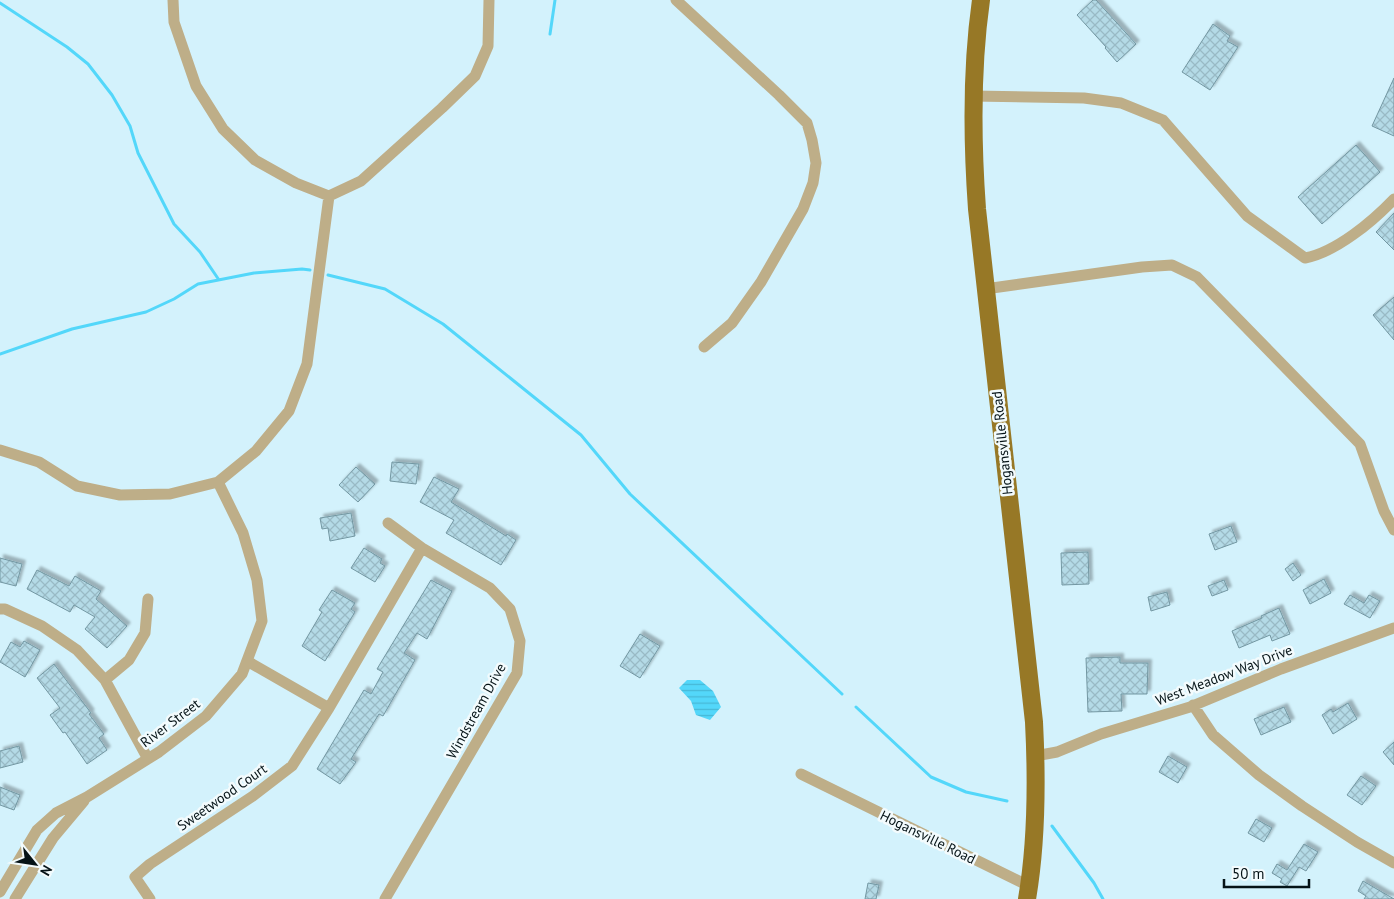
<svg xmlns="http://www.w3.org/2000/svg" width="1394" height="899" viewBox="0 0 1394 899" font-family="'PT Sans',sans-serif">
<defs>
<pattern id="water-rules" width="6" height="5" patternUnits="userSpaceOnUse" patternTransform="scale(1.25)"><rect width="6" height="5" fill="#53d7fa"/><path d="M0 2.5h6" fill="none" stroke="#47b8d6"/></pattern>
<pattern id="building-cross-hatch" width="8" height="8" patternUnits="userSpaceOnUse" patternTransform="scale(1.25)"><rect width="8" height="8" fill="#b4dae6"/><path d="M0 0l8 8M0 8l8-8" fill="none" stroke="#99bac5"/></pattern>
<filter id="shadow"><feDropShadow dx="3.5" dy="-3.5" stdDeviation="1" flood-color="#0004"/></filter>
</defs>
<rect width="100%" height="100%" fill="#d3f2fc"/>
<path fill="url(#water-rules)" d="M687 680H700L713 691 721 707 710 720 696 715 691 701 679 688Z"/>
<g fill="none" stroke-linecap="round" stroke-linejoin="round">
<path stroke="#53d7fa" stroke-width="3" d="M0 3 67 47 88 64 112 95 130 126 138 153 174 224 200 252 219 280
M550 34 555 0
M328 275 385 289 443 324 581 435 630 494 842 694
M0 354 72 329 146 312 174 299 198 284 254 273 302 269 310 270
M856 707 931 777 966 792 1007 801
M1052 826 1094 883 1103 899"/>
</g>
<path fill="url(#building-cross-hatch)" stroke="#7397a2" filter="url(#shadow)" d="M1093 0H1096L1136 44 1117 62 1105 48 1106 47 1077 15Z
M1213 24 1230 36 1227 41 1238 47 1210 90 1182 72Z
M1394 78V136L1372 126Z
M1356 145 1380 172 1322 224 1298 197Z
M1394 213V250L1376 232Z
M1394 297V340L1373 315Z
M392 462 419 464 416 484 390 481Z
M356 467 375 484 358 502 339 485Z
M434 477 459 489 451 502 506 536 507 534 516 540 501 565 446 533 454 520 420 502Z
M351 513 355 536 330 541 328 528 322 529 320 518Z
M1231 526 1237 542 1215 550 1209 534Z
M364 548 382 559 380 563 385 566 375 582 351 568Z
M1088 552 1089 584 1062 585 1061 553Z
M0 558 22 564 16 586 0 582Z
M1293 563 1301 575 1293 581 1285 569Z
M37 570 69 586 75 576 101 591 96 599 127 626 107 648 85 629 95 617 74 605 70 612 27 589Z
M1324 579 1331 593 1310 604 1303 590Z
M431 580 452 591 427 639 417 633 404 653 415 660 383 716 379 714 351 759 356 762 340 784 317 769 364 690 371 694 383 672 377 669Z
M1224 580 1228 590 1212 596 1208 586Z
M332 590 355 603 351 609 355 612 325 661 302 646 322 612 319 610Z
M1167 592 1170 605 1151 611 1148 597Z
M1350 595 1364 603 1369 595 1380 601 1370 618 1344 604Z
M1279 608 1290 634 1272 641 1270 635 1239 648 1232 631 1262 618 1261 616Z
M640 634 660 646 640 678 620 666Z
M24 641 40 650 25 677 0 662 11 642 20 647Z
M1120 657V663H1148L1147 694H1121L1122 711 1088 712 1086 658Z
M54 664 91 713 89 714 104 734 99 738 107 750 87 764 65 732 63 733 50 715 60 708 37 678Z
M1348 703 1357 719 1333 734 1322 715 1331 709 1333 712Z
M1284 707 1291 722 1261 735 1254 719Z
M1394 742V765L1383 752Z
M19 746 23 762 0 768V751Z
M1168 756 1187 767 1178 783 1159 772Z
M1361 776 1376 786 1362 805 1347 795Z
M0 787 20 795 14 810 0 805Z
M1256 819 1272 828 1264 842 1248 833Z
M1304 844 1318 852 1306 871 1299 867 1287 886 1280 882 1282 879 1272 873 1277 864 1287 870Z
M1363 881 1394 899H1364L1366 896 1358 891Z
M868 883 879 885 876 899H865Z"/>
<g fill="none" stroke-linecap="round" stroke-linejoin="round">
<path stroke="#beae88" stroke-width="11" d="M173 0 174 22 196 86 223 129 255 160 296 183 329 196 361 181 442 108 475 76 488 46 489 0
M676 0 779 95 807 123 812 140 816 163 813 183 803 209 761 282 732 323 704 347
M972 96 1084 98 1121 103 1163 120 1247 216 1305 258C1336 252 1372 222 1394 199
M985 289 1142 267 1172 265 1197 277 1360 444 1384 511 1394 530
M0 450 39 462 77 486 120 495 170 494 218 482 256 451 289 411 307 364 329 196
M0 609H5L42 626 77 650 105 680 148 759
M247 661 329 708
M105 680 129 660 145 633 148 599
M1193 705 1213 735 1259 775 1302 806 1357 842 1394 863
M1035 756 1057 752 1101 734 1190 707 1281 669 1394 628
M801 774 1029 886
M0 892 37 830 56 813 87 797 159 752 206 716 242 674 262 621 257 580 243 533 218 482
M15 899 53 838 84 801
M150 899 135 877 150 864 253 796 292 766 329 708 422 548
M385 899 517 673 520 641 510 609 490 588 422 548 388 523"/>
<path stroke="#977826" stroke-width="18" d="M981 0C971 70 972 139 977 209L1034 722C1037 781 1037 841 1027 899"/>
</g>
<g text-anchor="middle" stroke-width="5" stroke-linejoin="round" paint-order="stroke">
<g font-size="14" fill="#051317" stroke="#f3fbfd">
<text transform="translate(1002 443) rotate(-96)" y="5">Hogansville Road</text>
<text transform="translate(1224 675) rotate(-21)" y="5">West Meadow Way Drive</text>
<text transform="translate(476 711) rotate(-61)" y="5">Windstream Drive</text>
<text transform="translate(170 723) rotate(-37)" y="5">River Street</text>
<text transform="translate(222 797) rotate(-35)" y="5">Sweetwood Court</text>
<text transform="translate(928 837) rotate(26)" y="5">Hogansville Road</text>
</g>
</g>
<g transform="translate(35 864) rotate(120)" stroke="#f3fbfd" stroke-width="4" paint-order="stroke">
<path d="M0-4L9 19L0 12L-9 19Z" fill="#051317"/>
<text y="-8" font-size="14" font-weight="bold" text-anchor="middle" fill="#051317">N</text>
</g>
<path d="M1224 879v8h85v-8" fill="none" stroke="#051317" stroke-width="2.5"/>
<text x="1232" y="879" font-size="15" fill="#051317" stroke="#f3fbfd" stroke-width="4" paint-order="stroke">50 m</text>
</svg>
